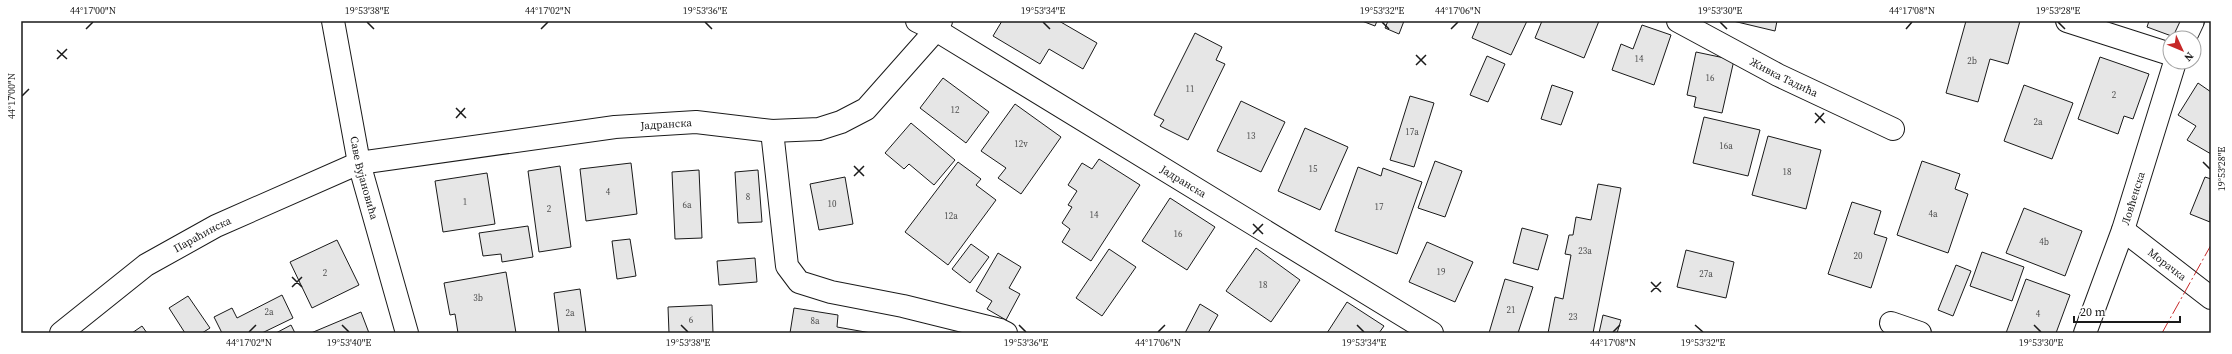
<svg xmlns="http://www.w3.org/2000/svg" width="2232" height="354" viewBox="0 0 2232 354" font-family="'Source Serif 4',serif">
<rect width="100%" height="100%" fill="#fff"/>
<path fill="#e6e6e6" stroke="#1a1a1a" d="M1002 21H1059L1097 43 1083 69 1049 49 1040 64 993 36Z
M1362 21H1377L1375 26Z
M1388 21H1404L1399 34 1385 28Z
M1479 21H1527L1511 55 1472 38Z
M1542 21H1599L1584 58 1535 38Z
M1733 21H1777L1775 31Z
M1966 21H2020L2008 64 1990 59 1978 102 1946 93Z
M2149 21H2183L2177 38 2147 27Z
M1642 25 1671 35 1654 85 1612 70 1621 44 1633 49Z
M1195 33 1222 47 1216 60 1225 64 1188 140 1160 126 1164 120 1154 115Z
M1696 52 1734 60 1722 113 1694 107 1696 97 1687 95Z
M1487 56 1505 64 1488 102 1470 95Z
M2100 57 2149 74 2133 119 2124 116 2118 134 2078 119Z
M943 78 989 112 966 143 920 108Z
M2198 83 2211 92V154L2187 140 2196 126 2178 115Z
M1552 85 1573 92 1561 125 1541 119Z
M2024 85 2073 103 2052 159 2004 141Z
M1410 96 1434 103 1414 167 1390 160Z
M1241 101 1285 122 1261 172 1217 151Z
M1015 104 1061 137 1021 194 998 178 1006 168 981 151Z
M1704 117 1760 130 1748 176 1693 163Z
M911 123 955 160 934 185 909 164 904 169 885 153Z
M1305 128 1348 147 1320 210 1278 191Z
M1768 136 1821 150 1806 209 1752 195Z
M1099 159 1140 185 1091 261 1062 242 1070 229 1062 223 1072 207 1068 205 1077 191 1068 185 1082 163 1092 169Z
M1435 161 1462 171 1445 217 1418 208Z
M1922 161 1960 174 1955 189 1968 194 1948 253 1897 235Z
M958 162 981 179 976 185 996 200 948 265 905 232Z
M631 163 637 214 586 221 580 169Z
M560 166 571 247 539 252 528 171Z
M1358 167 1381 176 1383 168 1422 182 1397 254 1335 231Z
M699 170 702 238 675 239 672 172Z
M758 170 762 222 738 223 735 172Z
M487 173 495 224 443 232 435 181Z
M845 177 853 224 819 230 810 184Z
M2205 177 2211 179 2210 222 2190 214Z
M1598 184 1621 188 1593 333H1548L1555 297 1563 299 1571 255 1565 254 1569 235H1573L1576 217 1591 220Z
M1170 198 1215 227 1187 270 1142 241Z
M1852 202 1881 211 1874 234 1887 238 1871 288 1828 274Z
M2024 208 2082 231 2065 276 2006 253Z
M528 226 533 257 502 262 501 254 483 256 479 233Z
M1522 228 1548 235 1538 270 1513 263Z
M630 239 636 276 617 279 612 241Z
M337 240 359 285 312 308 290 262Z
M1427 242 1473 262 1455 302 1409 282Z
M971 244 989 257 970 283 952 269Z
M1256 248 1300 280 1271 322 1226 291Z
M1109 249 1136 267 1102 316 1076 298Z
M1686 250 1734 262 1726 298 1677 287Z
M1982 252 2024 267 2012 301 1970 286Z
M998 253 1021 267 1009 288 1020 294 1006 320 987 309 992 301 976 291Z
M755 258 757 282 719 285 717 261Z
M1956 265 1971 271 1953 316 1938 310Z
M506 272 516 333H458L455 314 450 315 444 283Z
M1505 279 1533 287 1518 333H1489Z
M2026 279 2070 295 2056 333H2006Z
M580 289 586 333H559L554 293Z
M282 295 293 318 262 333H222L214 317 232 308 237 318Z
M188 296 210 328 202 333H185L169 308Z
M1347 302 1384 326 1379 333H1327Z
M1200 304 1218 315 1208 333H1185Z
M712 305 713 333H669L668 307Z
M794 308 838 315 837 327 871 333H790Z
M361 312 369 333H311Z
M1603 315 1621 320 1617 333H1599Z
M291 325 295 333H276Z
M142 326 147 333H132Z"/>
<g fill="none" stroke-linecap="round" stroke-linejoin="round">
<defs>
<g id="minor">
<path id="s1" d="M333 21 359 163 407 333"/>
<path id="s2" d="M917 21 936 30 1432 333"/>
<path id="s3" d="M1678 21 1778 75 1893 129"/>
<path d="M2067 21 2170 54"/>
<path d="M2185 38 2193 21"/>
<path d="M772 131 787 266 799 282 831 292 903 306 1000 330 1006 333"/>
<path id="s4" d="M2123 230 2211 298"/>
<path d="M1891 323 1920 333"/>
<path id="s5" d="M61 333 146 265 216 226 359 163 615 127 696 122 772 131 819 129 841 122 866 109 936 30 941 21"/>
<path id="s6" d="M2085 333 2123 230 2175 62"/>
</g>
</defs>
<use href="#minor" stroke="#1a1a1a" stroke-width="24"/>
<use href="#minor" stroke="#fff" stroke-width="22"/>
<path stroke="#c62828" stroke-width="1" stroke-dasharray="14 3 2 3" stroke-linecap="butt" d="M2162 333 2211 245"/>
</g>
<path fill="none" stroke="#1a1a1a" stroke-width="1.5" d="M367 22 374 29M705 22 712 29M1043 22 1050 29M1382 22 1389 29M1720 22 1727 29M2058 22 2065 29M86 29 93 22M541 29 548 22M1451 29 1458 22M1906 29 1912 22M57 50 67 59M1416 55 1426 65M57 59 67 49M1416 65 1426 55M22 96 29 89M456 108 466 118M1815 113 1825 123M456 118 465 108M1815 123 1824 113M2203 162 2210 169M854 166 864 176M854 176 864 166M1253 224 1263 234M1253 234 1263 224M292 277 302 287M1651 282 1661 292M292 287 302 277M1651 292 1661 282M342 325 349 332M681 325 688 332M1019 325 1026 332M1357 325 1364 332M1695 325 1703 332M2034 325 2041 332M249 332 256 325M1158 332 1165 325M1613 332 1620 325"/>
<g text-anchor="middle" stroke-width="3" stroke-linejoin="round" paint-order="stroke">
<g font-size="9" fill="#4d4d4d">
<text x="1639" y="62">14</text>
<text x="1972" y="64">2b</text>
<text x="1710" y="81">16</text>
<text x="1190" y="92">11</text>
<text x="2114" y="98">2</text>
<text x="955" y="113">12</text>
<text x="2038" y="125">2a</text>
<text x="1412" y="135">17a</text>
<text x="1251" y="139">13</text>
<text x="1021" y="147">12v</text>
<text x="1726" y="149">16a</text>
<text x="1313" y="172">15</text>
<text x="1787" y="175">18</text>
<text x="608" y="195">4</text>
<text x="748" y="200">8</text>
<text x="465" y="205">1</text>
<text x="832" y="207">10</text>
<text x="687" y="208">6a</text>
<text x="1379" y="210">17</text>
<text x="549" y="212">2</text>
<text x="1933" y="217">4a</text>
<text x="1094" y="218">14</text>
<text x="951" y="219">12a</text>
<text x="1178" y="237">16</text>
<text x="2044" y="245">4b</text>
<text x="1585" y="254">23a</text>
<text x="1858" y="259">20</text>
<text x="1441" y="275">19</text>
<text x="325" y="276">2</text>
<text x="1706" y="277">27a</text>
<text x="1263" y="288">18</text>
<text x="478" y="301">3b</text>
<text x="1511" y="313">21</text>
<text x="269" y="315">2a</text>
<text x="570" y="316">2a</text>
<text x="2038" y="317">4</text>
<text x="1573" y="320">23</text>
<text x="691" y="323">6</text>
<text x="815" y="324">8a</text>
</g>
<g font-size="11" fill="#1a1a1a" stroke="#fff">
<text dy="4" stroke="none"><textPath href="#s3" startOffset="120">Живка Тадића</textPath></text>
<text dy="4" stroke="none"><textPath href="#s5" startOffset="655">Јадранска</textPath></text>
<text dy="4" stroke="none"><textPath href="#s1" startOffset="160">Саве Вујановића</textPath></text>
<text dy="4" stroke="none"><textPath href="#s2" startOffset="311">Јадранска</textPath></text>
<text dy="4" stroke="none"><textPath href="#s6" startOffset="143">Ловћенска</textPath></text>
<text dy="4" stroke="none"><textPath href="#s5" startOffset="173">Параћинска</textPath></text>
<text dy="4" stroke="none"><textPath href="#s4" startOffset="56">Морачка</textPath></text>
</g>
</g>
<rect width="2232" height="354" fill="none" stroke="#ffffff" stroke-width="44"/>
<g transform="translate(2182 50) rotate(134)"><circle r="19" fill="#ffffff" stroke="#a3a3a3"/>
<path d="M0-3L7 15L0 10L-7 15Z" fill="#c62828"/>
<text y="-6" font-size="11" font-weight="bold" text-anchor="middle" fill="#1a1a1a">N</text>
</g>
<path d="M2074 316v6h106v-6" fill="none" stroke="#1a1a1a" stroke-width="2"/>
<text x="2080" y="316" font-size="12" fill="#1a1a1a" stroke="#ffffff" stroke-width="3" paint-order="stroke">20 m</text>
<rect x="22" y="22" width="2188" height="310" fill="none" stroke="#1a1a1a" stroke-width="1.5"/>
<g font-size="10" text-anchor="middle" fill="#1a1a1a">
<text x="93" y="14">44°17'00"N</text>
<text x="367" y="14">19°53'38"E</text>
<text x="548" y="14">44°17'02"N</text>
<text x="705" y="14">19°53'36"E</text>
<text x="1043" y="14">19°53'34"E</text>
<text x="1382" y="14">19°53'32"E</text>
<text x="1458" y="14">44°17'06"N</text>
<text x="1720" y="14">19°53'30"E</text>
<text x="1912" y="14">44°17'08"N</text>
<text x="2058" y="14">19°53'28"E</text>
<text transform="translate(11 96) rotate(-90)" y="4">44°17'00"N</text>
<text transform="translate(2221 169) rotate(-90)" y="4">19°53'28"E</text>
<text x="249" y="346">44°17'02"N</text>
<text x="349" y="346">19°53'40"E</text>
<text x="688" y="346">19°53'38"E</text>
<text x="1026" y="346">19°53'36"E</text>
<text x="1158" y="346">44°17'06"N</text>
<text x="1364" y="346">19°53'34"E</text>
<text x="1613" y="346">44°17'08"N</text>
<text x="1703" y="346">19°53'32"E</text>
<text x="2041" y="346">19°53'30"E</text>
</g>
</svg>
